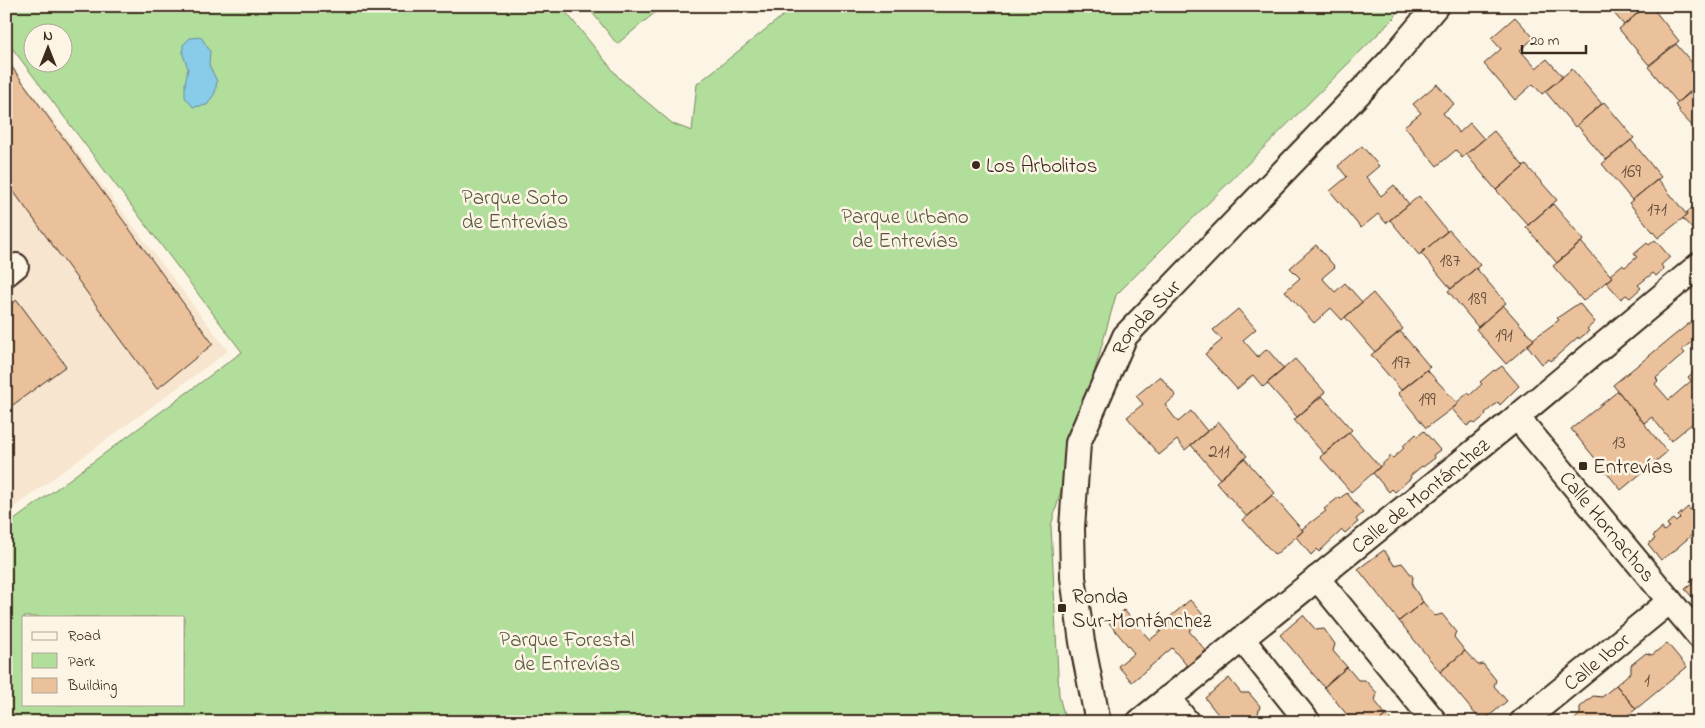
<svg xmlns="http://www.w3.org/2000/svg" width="1705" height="728" viewBox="0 0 1705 728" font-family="'Indie Flower',sans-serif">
<rect width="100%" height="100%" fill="#fcf5e5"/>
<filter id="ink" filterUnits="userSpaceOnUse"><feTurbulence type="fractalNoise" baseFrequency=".02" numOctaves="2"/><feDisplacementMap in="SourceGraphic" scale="10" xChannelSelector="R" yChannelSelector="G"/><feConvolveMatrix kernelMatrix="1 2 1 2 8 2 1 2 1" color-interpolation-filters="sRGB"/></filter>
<g filter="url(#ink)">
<path fill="#f7e5cf" d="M6 58 228 351 6 513Z"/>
<path fill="#b2de9c" stroke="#76845d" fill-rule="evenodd" d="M6 6H561L620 79 673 124 692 131 697 84 795 6H1399L1395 17 1116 295 1051 526 1059 696 1066 722H6V526L242 352 6 40ZM32 32H62V62H32ZM24 617H184V704H24Z
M587 6H663L617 44Z"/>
<path fill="#88cce9" stroke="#698b98" d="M201 37 210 51 209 65 217 81 215 93 207 105 193 107 185 97V84L188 68 183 55V45L190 38Z"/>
<path fill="#ebc19b" stroke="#3b2a1e" d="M1608 6H1646L1624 25Z
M1646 6H1651L1679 41 1649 65 1619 29Z
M1515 17 1534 38 1520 50 1536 68 1547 59 1563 77 1542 94 1533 84 1515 100 1484 64 1501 49 1491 38Z
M1676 44 1699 71V85L1678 103 1648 67Z
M6 59 213 344 157 389 6 181Z
M1572 69 1602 104 1575 127 1545 91Z
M1437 84 1454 104 1443 113 1459 133 1470 123 1484 139 1462 158 1456 150 1437 166 1404 126 1421 113 1413 104Z
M1693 89 1699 95V133L1678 111 1680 110 1675 105Z
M1604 102 1634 138 1606 160 1577 125Z
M1494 131 1524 167 1496 190 1466 154Z
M1631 140 1661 177 1632 200 1602 164Z
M1362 146 1379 166 1366 177 1381 196 1394 185 1409 204 1386 223 1378 214 1361 228 1330 191 1347 177 1338 166Z
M1526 165 1557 200 1528 225 1496 190Z
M1658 179 1687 215 1658 238 1629 203Z
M1419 196 1447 231 1419 255 1390 220Z
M1699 202V233L1697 234 1683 219 1687 215 1686 213Z
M1553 204 1584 240 1557 263 1526 227Z
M1449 230 1480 265 1451 289 1421 253Z
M1655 240 1670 257 1661 265 1664 269 1656 276 1653 273 1638 285 1641 288 1630 298 1626 295 1621 299 1606 282 1612 277 1610 275 1622 265 1625 267 1637 257 1634 254 1647 243 1649 245Z
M1581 242 1612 277 1583 301 1553 266Z
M1316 245 1335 267 1322 278 1335 292 1345 283 1362 302 1342 320 1331 308 1314 323 1285 291 1300 278 1290 268Z
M1476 268 1506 303 1478 327 1448 291Z
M1373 293 1403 329 1375 352 1345 317Z
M17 300 66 366 6 410V308Z
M1579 303 1595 322 1587 329 1589 331 1579 339 1578 337 1551 361 1549 359 1542 364 1527 345 1534 340 1533 339 1559 320 1557 318Z
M1503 305 1534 340 1506 364 1476 329Z
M1238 309 1256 329 1243 340 1258 357 1267 349 1284 369 1263 387 1253 375 1237 389 1205 354 1222 340 1213 330Z
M1697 317 1699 320V353L1690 343 1682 350 1685 353 1656 378 1658 381 1655 384 1669 400 1691 381 1688 377 1699 367V418L1671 441 1652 417 1644 423 1613 385Z
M1400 331 1430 367 1401 390 1371 355Z
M1295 359 1325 392 1297 417 1267 383Z
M1502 366 1519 386 1500 405 1498 402 1485 413 1486 415 1475 424 1472 422 1467 426 1452 409 1458 404 1456 403 1468 393 1470 395 1482 384 1480 382 1494 370 1495 371Z
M1427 370 1458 404 1426 428 1398 393Z
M1160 376 1176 396 1165 405 1178 422 1191 411 1207 431 1185 450 1177 440 1159 455 1127 417 1143 404 1136 396Z
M1618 391 1667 452 1621 490 1571 429Z
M1322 396 1352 430 1324 454 1294 420Z
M1219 422 1247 456 1220 479 1191 445Z
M1424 431 1440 450 1433 455 1435 458 1423 467 1422 466 1410 476 1411 478 1395 492 1392 489 1389 492 1373 473 1391 456 1393 458 1404 448 1403 446 1416 434 1418 436Z
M1349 432 1380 467 1351 492 1320 457Z
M1244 458 1275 493 1247 517 1216 482Z
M1347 493 1363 513 1356 519 1358 522 1345 533 1342 530 1319 552 1317 549 1311 555 1296 537 1303 531 1302 529 1326 511 1324 509 1339 497 1340 498Z
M1272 495 1303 531 1275 555 1243 520Z
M1696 504 1699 507V532L1694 535 1693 534 1678 547V548L1661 560 1648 544 1655 539 1653 536 1662 528 1664 531 1669 527 1667 524 1673 519 1676 522 1680 518 1678 516 1688 507 1690 510Z
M1384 550 1394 565 1402 563 1413 577 1412 585 1423 602 1399 621 1358 569Z
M1699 574V605L1685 589 1692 584 1690 581Z
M1190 600 1205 617 1189 631 1214 660 1195 675 1172 648 1132 682 1118 666 1134 653 1109 623 1124 610 1150 640 1161 631 1158 627Z
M1423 602 1435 616 1442 614 1456 631 1454 637 1465 651 1440 672 1399 621Z
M1303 615 1316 630 1324 629 1335 644 1333 651 1347 667 1324 687 1280 635Z
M1667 643 1687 667 1636 709 1616 685 1631 672V665L1646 653 1652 655Z
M1465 651 1478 665 1483 664 1496 680 1494 686 1507 701 1482 722 1440 672Z
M1347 667 1358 680H1365L1377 693 1375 701 1386 715 1378 722H1353L1324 687Z
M1229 678 1241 693H1249L1260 706 1258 714 1264 722H1224L1205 698Z
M1616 685 1636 709 1620 722H1572L1580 714V707L1593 696 1602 697Z
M1386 715 1393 722H1378Z"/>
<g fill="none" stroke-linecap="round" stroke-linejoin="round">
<defs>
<g id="minor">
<path d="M6 274 16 266"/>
<path id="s1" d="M1517 417 1699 636"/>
<path d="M1317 578 1435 722"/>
<path d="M1242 639 1308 722"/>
<path d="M1168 698 1187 722"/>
<path id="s2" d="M1098 722 1082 642 1073 577 1072 528 1078 443 1125 336 1390 61 1436 6"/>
<path id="s3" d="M1139 722 1517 417 1699 265"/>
<path id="s4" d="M1522 722 1670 601"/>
</g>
</defs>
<use href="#minor" stroke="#3b2a1e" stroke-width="28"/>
<use href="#minor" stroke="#fcf5e5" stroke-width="24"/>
</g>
</g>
<g fill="#3b2a1e" stroke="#fcf5e5" stroke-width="2">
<circle cx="976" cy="165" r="5"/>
<rect x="1578" y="461" width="10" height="10" rx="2.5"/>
<rect x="1057" y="603" width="10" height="10" rx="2.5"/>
</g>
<g text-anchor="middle" stroke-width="5" stroke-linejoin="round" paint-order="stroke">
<g font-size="19" fill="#67503d">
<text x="1631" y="177">169</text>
<text x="1657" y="215">171</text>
<text x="1450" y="266">187</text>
<text x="1477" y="304">189</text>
<text x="1504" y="341">191</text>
<text x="1401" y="368">197</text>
<text x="1427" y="405">199</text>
<text x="1619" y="448">13</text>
<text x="1219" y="457">211</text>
<text x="1647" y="686">1</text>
</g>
<g font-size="21" fill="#3b2a1e" stroke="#fcf5e5" text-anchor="start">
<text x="986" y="172">Los Arbolitos</text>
<text x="1593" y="473">Entrevías</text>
<text x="1072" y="603">Ronda<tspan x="1072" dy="24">Sur-Montánchez</tspan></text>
</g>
<g font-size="21" fill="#59573e" stroke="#fcf5e5">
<text x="515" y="204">Parque Soto<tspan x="515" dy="24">de Entrevías</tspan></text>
<text x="905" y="223">Parque Urbano<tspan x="905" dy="24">de Entrevías</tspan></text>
<text x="567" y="646">Parque Forestal<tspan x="567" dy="24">de Entrevías</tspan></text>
</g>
<g font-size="21" fill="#3b2a1e" stroke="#fcf5e5">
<text dy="7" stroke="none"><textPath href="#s2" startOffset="426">Ronda Sur</textPath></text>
<text dy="7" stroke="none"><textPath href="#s3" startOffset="361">Calle de Montánchez</textPath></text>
<text dy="7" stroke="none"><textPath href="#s1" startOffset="142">Calle Hornachos</textPath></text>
<text dy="7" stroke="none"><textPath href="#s4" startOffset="96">Calle Ibor</textPath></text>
</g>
</g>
<rect width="1705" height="728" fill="none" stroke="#fcf5e5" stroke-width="25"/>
<rect x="12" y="12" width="1680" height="703" fill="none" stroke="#3b2a1e" stroke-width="2" filter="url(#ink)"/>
<rect x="22" y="616" width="162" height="90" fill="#fcf5e5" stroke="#afa495"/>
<rect x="32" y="632" width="25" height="8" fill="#fcf5e5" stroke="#afa495"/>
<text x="68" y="640" font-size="15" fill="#3b2a1e">Road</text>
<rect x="32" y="653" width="25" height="15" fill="#b2de9c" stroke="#afa495"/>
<text x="68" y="666" font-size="15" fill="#3b2a1e">Park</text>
<rect x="32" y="678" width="25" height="15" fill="#ebc19b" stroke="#afa495"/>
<text x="68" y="690" font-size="15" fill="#3b2a1e">Building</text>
<g transform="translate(48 48)"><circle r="24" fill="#fcf5e5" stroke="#afa495"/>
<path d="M0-4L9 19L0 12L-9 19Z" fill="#3b2a1e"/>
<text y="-8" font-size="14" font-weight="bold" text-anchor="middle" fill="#3b2a1e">N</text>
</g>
<path d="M1522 45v8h64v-8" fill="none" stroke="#3b2a1e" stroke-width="2.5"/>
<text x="1530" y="45" font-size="15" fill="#3b2a1e" stroke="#fcf5e5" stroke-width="4" paint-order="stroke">20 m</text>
</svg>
